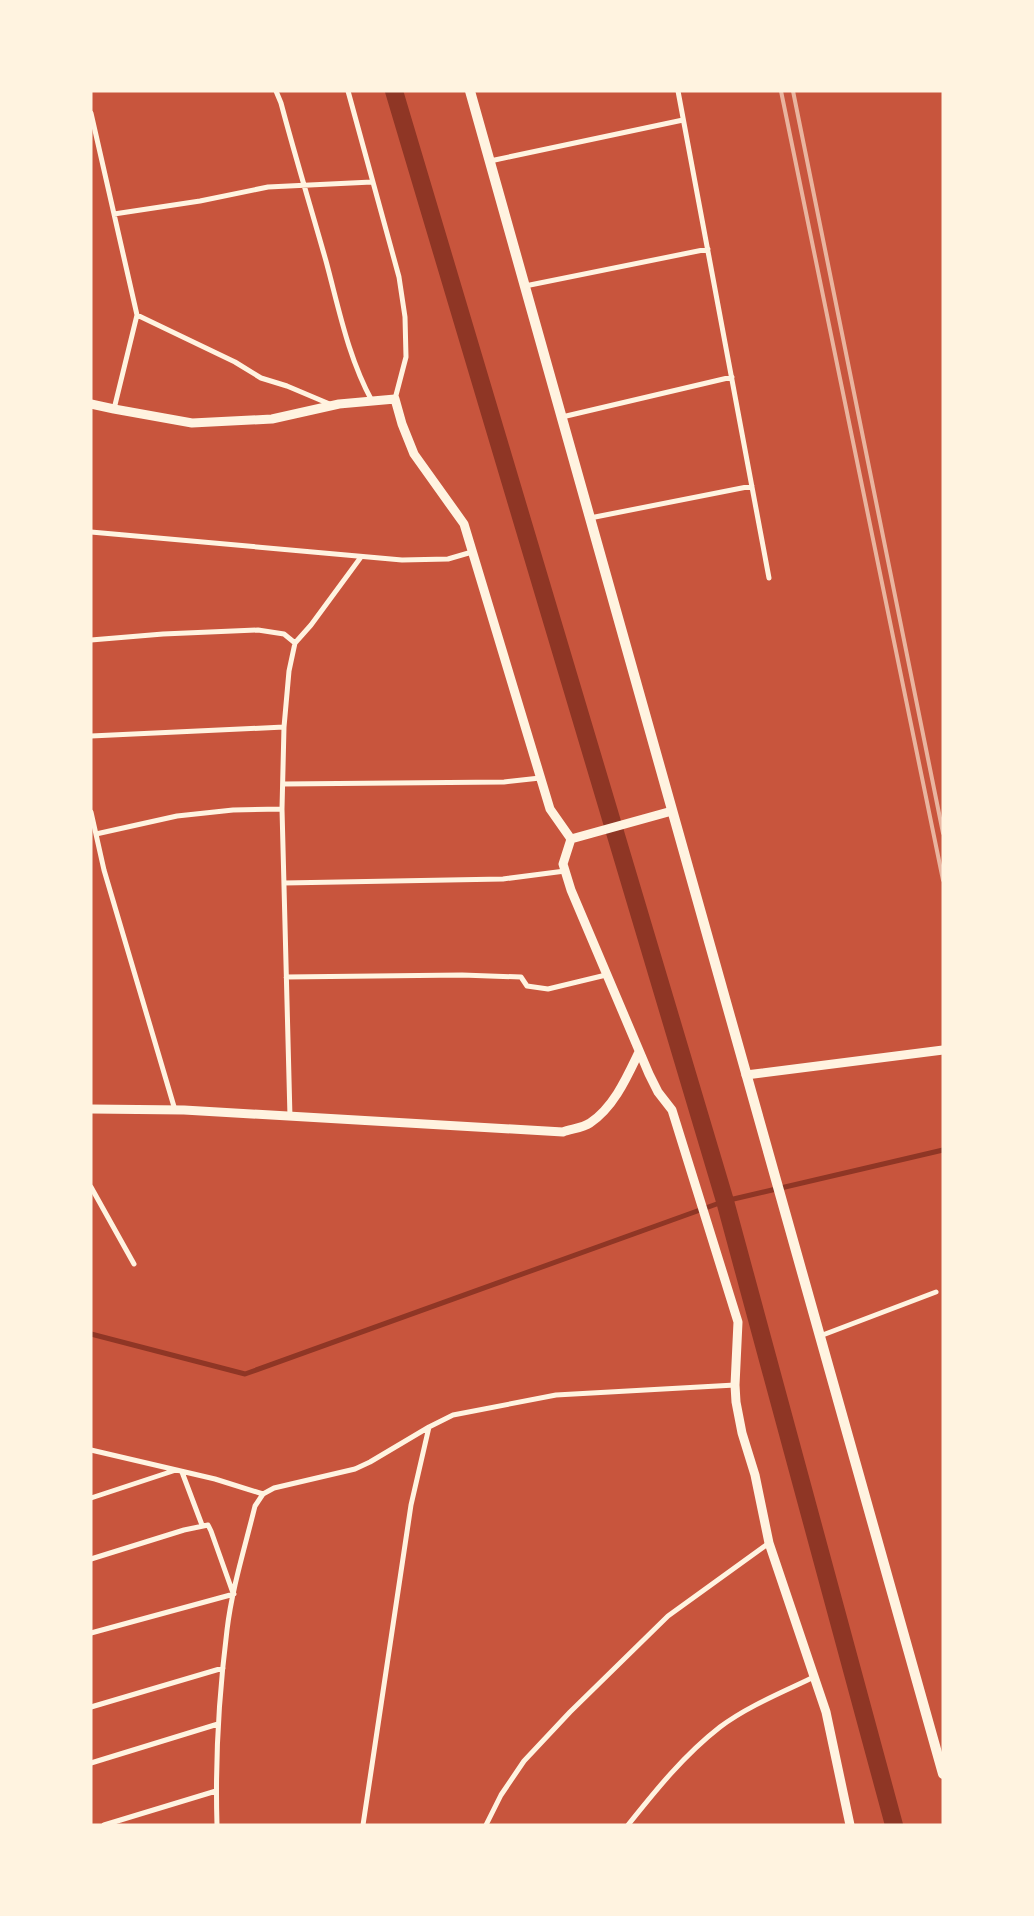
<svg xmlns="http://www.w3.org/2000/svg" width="1034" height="1916" viewBox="0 0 1034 1916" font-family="Quicksand,sans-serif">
<rect width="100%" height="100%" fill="#c8553d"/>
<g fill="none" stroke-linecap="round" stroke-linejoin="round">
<path stroke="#8f3625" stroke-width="5" d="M91 1334 245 1374 725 1201 943 1150"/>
<path stroke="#8f3625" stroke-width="18" d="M394 91 725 1201 894 1825"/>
<path stroke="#fff3e0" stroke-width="5" d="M276 91 281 103C295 156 311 208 326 261 339 309 348 357 372 401
M348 91 399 277 405 317 406 357 395 399
M678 91 769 578
M91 113 137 315 114 409
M490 161 683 120
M114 214 200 201 268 187 372 182
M525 286 708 249
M137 315 235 362 261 378 287 386 332 405
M562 417 732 377
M590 518 752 486
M91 532 402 560 448 559 472 552
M91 640 163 634 258 630 284 634 295 643
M91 736 284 727
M283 784 504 782 540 778
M91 812 104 870 175 1110
M96 834 177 816 233 810 282 809
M284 883 503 879 565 871
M286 977 462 975 521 977 527 986 548 989 606 975
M290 1117 282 809 284 727 289 671 295 643 311 625 361 557
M91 1187 134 1264
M820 1336 936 1292
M91 1450 215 1479 263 1494
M182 1472 202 1525
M91 1498 176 1470
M91 1559 184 1530 208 1525 211 1531 233 1593
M91 1633 234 1594
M91 1707 223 1668
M91 1763 218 1724
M104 1825 216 1791
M217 1825C215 1760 219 1694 227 1630 232 1588 245 1547 255 1506L263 1494 274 1488 355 1469 370 1462 429 1427 453 1415 556 1395 735 1385
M363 1825 411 1505 429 1427
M486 1825 501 1795 524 1761 570 1712 668 1616 769 1543
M628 1825C656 1790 684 1755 720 1727 748 1706 783 1692 814 1677"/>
<path stroke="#fff3e0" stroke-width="9" d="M91 404 114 409 192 423 272 419 339 404 395 399 402 424 414 454 464 524 550 809 571 839
M571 839 563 864 571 890 649 1074 658 1092 672 1110 738 1322 735 1385 736 1402 742 1433 755 1475 769 1543 826 1712 850 1825
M571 839 672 811
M746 1075 943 1050
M91 1109 184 1110 563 1132C571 1129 583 1128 590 1123 614 1107 627 1077 639 1052"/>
<path stroke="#fff3e0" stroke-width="10" d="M470 91 943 1774"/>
<path stroke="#e9b49f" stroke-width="4" d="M781 91 943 880
M793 91 943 833"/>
</g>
<rect width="1034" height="1916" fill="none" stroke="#fff3e0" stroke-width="185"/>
</svg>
